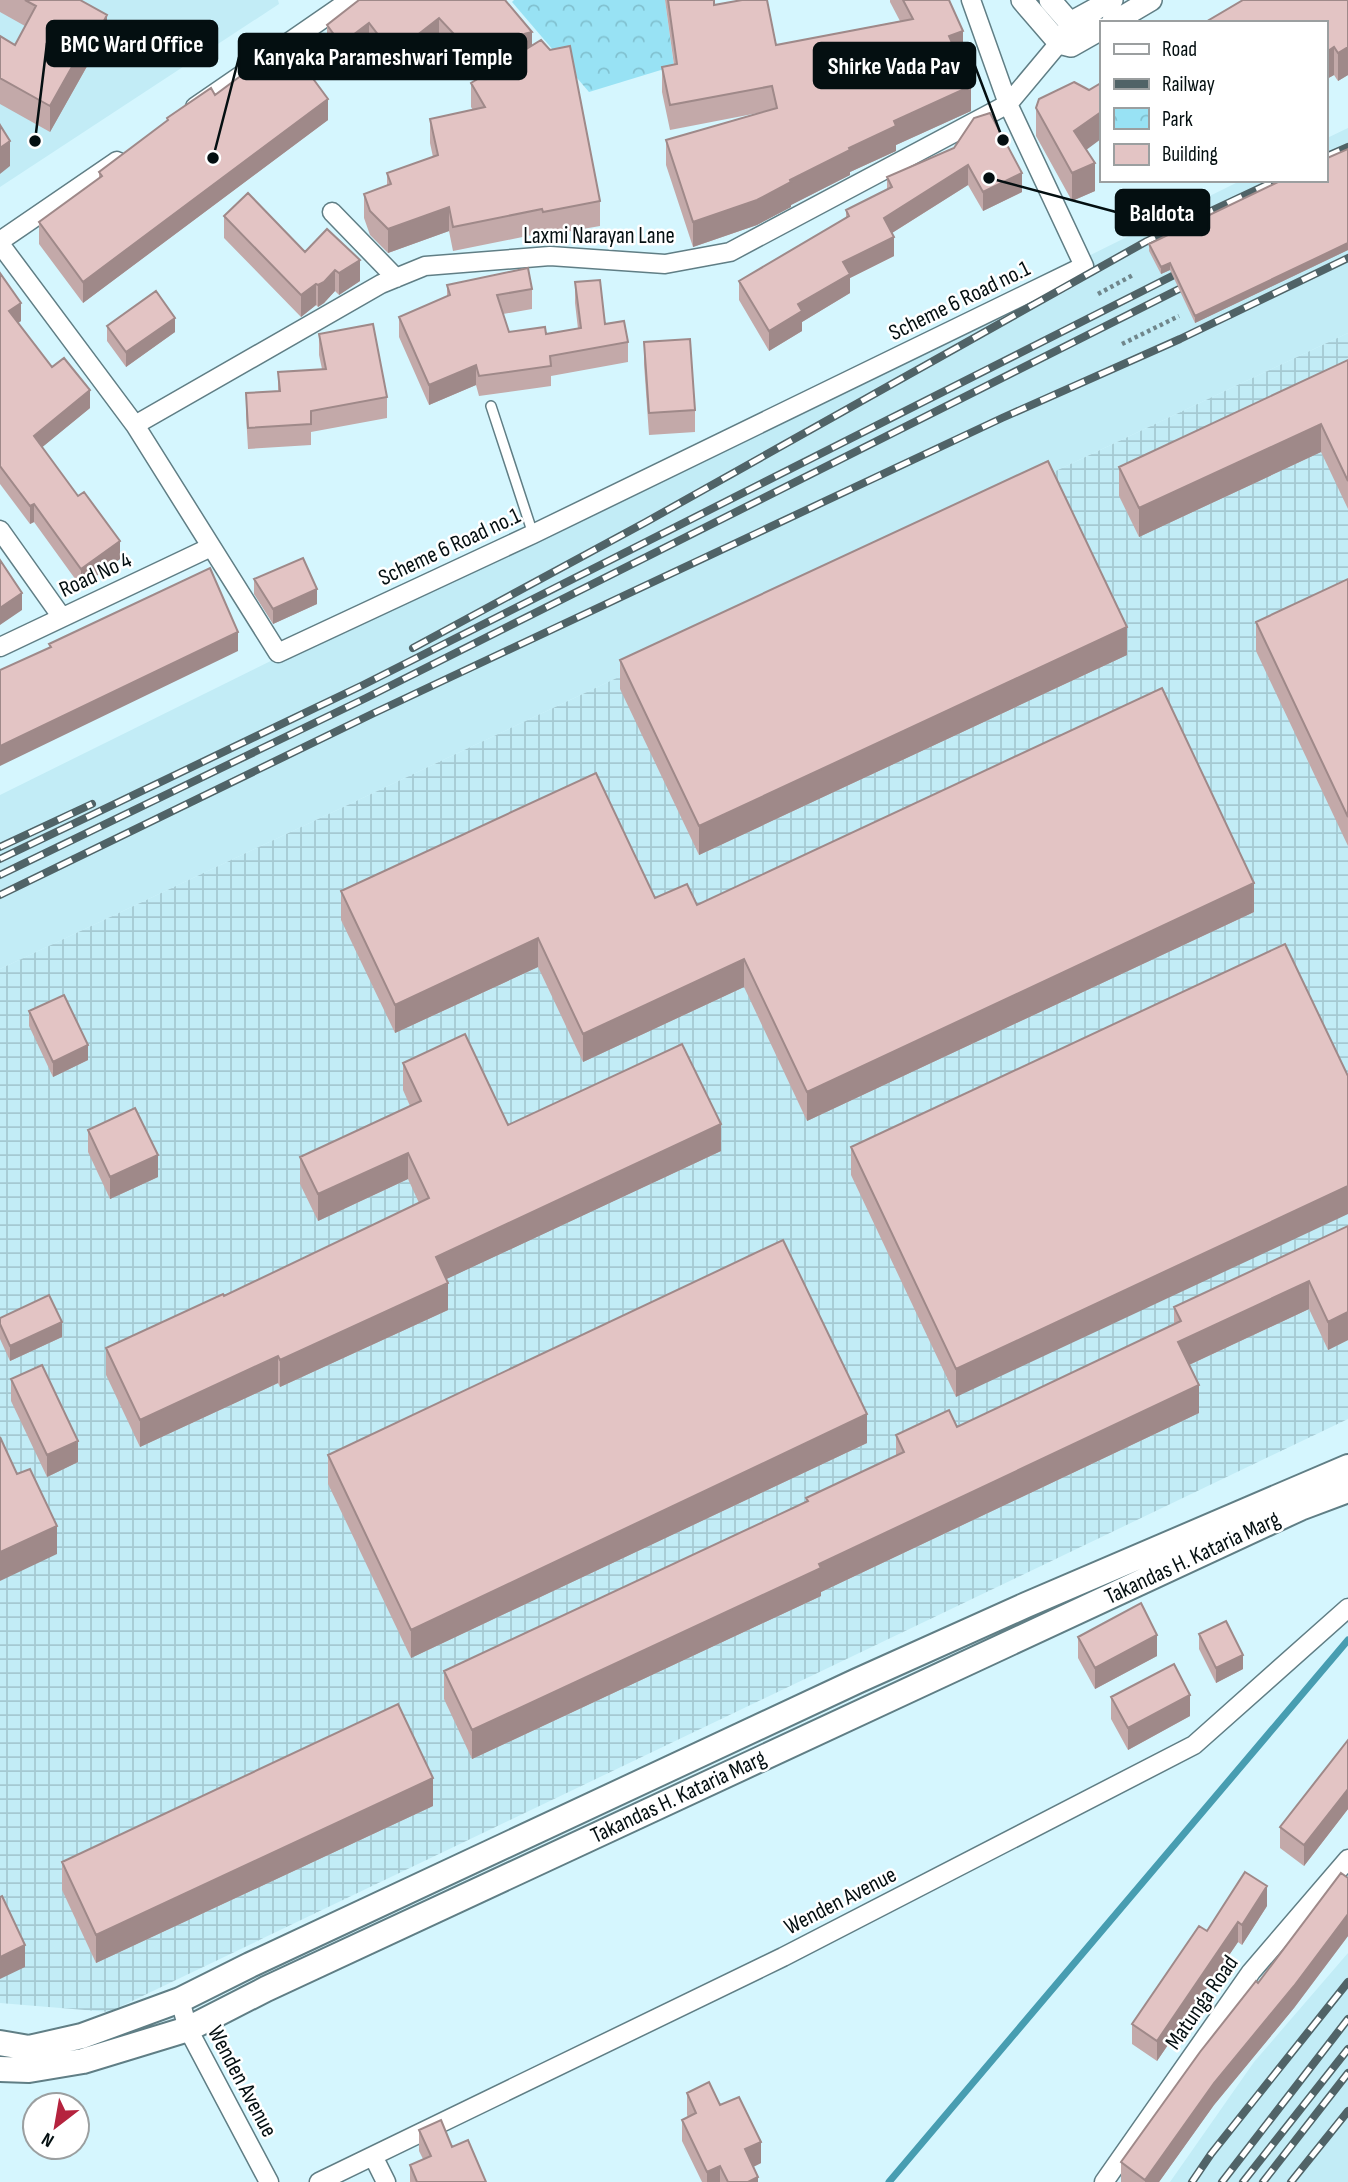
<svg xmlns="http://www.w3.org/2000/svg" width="1348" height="2182" viewBox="0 0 1348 2182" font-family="'Sofia Sans Condensed',sans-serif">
<defs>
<pattern id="industrial-grid" width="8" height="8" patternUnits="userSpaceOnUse" patternTransform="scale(1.75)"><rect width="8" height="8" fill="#c2ecf6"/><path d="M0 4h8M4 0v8" fill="none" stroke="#a5c9d2"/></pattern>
<pattern id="park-crowns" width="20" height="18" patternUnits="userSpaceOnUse" patternTransform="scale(1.75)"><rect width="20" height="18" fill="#98e2f4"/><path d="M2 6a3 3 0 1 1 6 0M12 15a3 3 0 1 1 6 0" fill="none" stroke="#81c1d0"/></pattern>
</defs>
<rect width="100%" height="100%" fill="#d5f6fe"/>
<path fill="#c2ecf6" d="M0 0H278L279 4 0 187Z
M1348 128V333L0 969V795L1242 180H1325V139Z
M1348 1953V2182H1170L1254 2062Z"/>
<path fill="url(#industrial-grid)" d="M1348 333V1419L109 2012 0 2003V969Z"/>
<path fill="url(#park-crowns)" d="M514 0H665L674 66 589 92 512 2Z"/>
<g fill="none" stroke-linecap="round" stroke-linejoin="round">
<path stroke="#479db1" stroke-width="7" d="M889 2182 1348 1640"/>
<defs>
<path id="service" d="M491 406 533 534"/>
<path id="minor" d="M195 107 350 0
M332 212 396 278
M0 241 117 161
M0 244 135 425 278 653 533 534 1084 266 1008 104 971 0
M135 425 381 284 425 266 550 256 665 264 730 252 1008 104 1059 43 1070 23
M0 530 61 616
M0 647 211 547
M180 2000 188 2029 269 2182
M373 2156 386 2182
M319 2182 783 1957 1194 1745 1348 1608
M1104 2182 1251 1972 1348 1859"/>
<path id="tertiary" d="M1022 0 1059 43 1071 46 1101 29
M1050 0 1070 23 1112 0
M1112 23 1151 0"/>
<path id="secondary" d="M0 2043 29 2048 82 2036 180 2000 250 1965 857 1681 1026 1605 1348 1467
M0 2069 29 2070 83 2061 188 2029 266 1989 1300 1508 1348 1490"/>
</defs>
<use href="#service" stroke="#607e85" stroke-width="12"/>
<use href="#minor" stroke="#607e85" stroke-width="21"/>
<use href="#tertiary" stroke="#607e85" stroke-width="24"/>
<use href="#secondary" stroke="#607e85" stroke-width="28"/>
<path stroke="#70868b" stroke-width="4.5" stroke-dasharray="3.5 3.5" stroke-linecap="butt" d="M1098 294 1133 275
M1122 344 1179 316"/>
<use href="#service" stroke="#fff" stroke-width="9"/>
<use href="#minor" stroke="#fff" stroke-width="18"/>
<use href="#tertiary" stroke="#fff" stroke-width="21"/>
<use href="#secondary" stroke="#fff" stroke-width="24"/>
<defs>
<path id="rail" d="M1325 157 1348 147
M413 648 646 522 1147 241 1277 180
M0 847 92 804
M0 859 363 685 1190 267
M0 875 366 698 1197 280
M0 895 372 714 1002 418 1180 339 1348 258
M1192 2182 1211 2154 1348 1982
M1222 2182 1348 2019
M1243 2182 1348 2049
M1263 2182 1348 2073
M1291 2182 1348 2111"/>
</defs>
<use href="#rail" stroke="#506367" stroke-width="8"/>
<use href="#rail" stroke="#fff" stroke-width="5" stroke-dasharray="16" stroke-linecap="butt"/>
</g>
<path fill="#c3a9a9" d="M0 0H80L107 41 95 64 90 61 50 132 0 104V36L15 45 25 26 0 12Z
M505 0 532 46 600 201V226L543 236 542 233 453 251 449 231 388 253 370 235 364 218V194L387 186V173L433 157 430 143V119L473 110 471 107V83L510 59 467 70 439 40 393 76 369 44 341 66 327 47V25Z
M665 0H714V5L776 45 900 21 890 2V0H949L963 56 958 58 971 111 896 145V151L850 172V175L791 205V207L757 225 693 247 666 165V140L758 113 670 130 662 92V67L674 65Z
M1348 0V75L1338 81 1334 75 1325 80Z
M215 95 328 120 83 303 39 244V222L99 179V172L167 121V118Z
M1036 108 1087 150 1095 191 1072 201 1036 136Z
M954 148 1022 192 983 211 968 185 892 233 894 256 850 278V293L802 322V331L769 351 739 300V281L846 218V210L887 190V177Z
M1348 149V250L1195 323 1170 270 1161 274 1149 251V244Z
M224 216 305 252 360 281 339 295 335 291 324 303 318 307 316 305 301 317 224 238Z
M0 273 21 321 18 323 52 367 90 408 42 447 120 559 81 587 34 522 30 524 0 484Z
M575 282 605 324 628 342V362L551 376V386L479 396 476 385 429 405 399 337V317L447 296V285L532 289V309L503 314 509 332 546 334 578 329 575 303Z
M107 326 175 332 126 367 107 341Z
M319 334 387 397V418L311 432V445L248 449 246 414V393L278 391V372L322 369 319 355Z
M644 342 695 410V432L649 435 644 364Z
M1348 360V509L1321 452 1139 537 1119 496V467Z
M254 579 317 604 273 624 254 594Z
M1348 579V846L1256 651V622Z
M1127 655 699 855 620 689V660Z
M341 891 655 898 697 905 1254 912 807 1121 744 987 583 1062 538 967 395 1033 341 920Z
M29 1011 88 1060 53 1077 29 1026Z
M403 1063 508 1125 721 1151 446 1279 448 1310 280 1387 278 1383 140 1447 106 1375V1348L224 1296 419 1203 408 1179 318 1221 300 1184V1157L410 1106 403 1090Z
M1348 1076 956 1397 851 1175V1147Z
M88 1130 158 1177 110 1199 88 1152Z
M1348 1226V1340L1328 1350 1309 1309 1189 1365 1199 1413 821 1592V1596L472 1759 444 1699V1671L806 1502V1498L896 1456V1435L957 1427 1174 1325V1307Z
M0 1318 62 1337 10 1361 0 1339Z
M11 1379 78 1462 47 1477 11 1401Z
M867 1443 411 1658 328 1484V1455Z
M1199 1634 1243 1669 1216 1683 1199 1649Z
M1078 1637 1157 1656 1095 1689 1078 1658Z
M1111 1697 1190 1716 1128 1750 1111 1719Z
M1348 1740V1809L1304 1866 1280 1848V1827Z
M433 1806 96 1963 62 1890V1862Z
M1348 1878V1936L1294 2008 1214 2105 1159 2182H1121V2162L1258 1983Z
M1267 1906 1242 1945 1238 1942 1157 2061 1132 2044V2024L1207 1931Z
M687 2093 720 2105 761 2163 753 2167 758 2182H702L682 2141V2120L688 2117 687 2115Z
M419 2130 452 2147 486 2182H410V2165L423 2159 419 2151Z"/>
<path fill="#9f8989" d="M107 15V41L95 64V38Z
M439 18V40L393 76V54Z
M369 23V44L341 66V44Z
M963 31V56L949 61V36Z
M532 32V54L467 70V48Z
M90 35V61L50 132V106Z
M1334 47V75L1325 80V53Z
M1348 47V75L1338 81V53Z
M971 86V111L896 145V151L850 172V175L791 205V207L757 225 693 247V222L790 180 849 148 894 121Z
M328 99V120L83 303V282Z
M1101 112V139L1074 159V131Z
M10 141V166L0 174V148Z
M1095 163V191L1072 201V173Z
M968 165V185L884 238V218Z
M1022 173V192L983 211V192Z
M449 207V231L388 253V229Z
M894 237V256L850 278V293L802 322V331L769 351V331L843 262Z
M1348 243V250L1195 323V316Z
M360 260V281L339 295V273Z
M1170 263V270L1161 274V267Z
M335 270V291L324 303 318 307V285Z
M316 284V305L301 317V295Z
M21 303V321L9 329V311Z
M175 318V332L126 367V352Z
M476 365V385L429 405V385Z
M90 390V408L34 454V436Z
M1321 424V452L1139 537V508Z
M34 504V522L30 524V506Z
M120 541V559L81 587V569Z
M317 589V604L273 624V609Z
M22 593V610L0 625V608Z
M1127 627V655L699 855V826Z
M238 632V651L0 766V746Z
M1254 883V912L807 1121V1092Z
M538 938V967L395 1033V1005Z
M744 959V987L583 1062V1034Z
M88 1045V1060L53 1077V1062Z
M721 1124V1151L436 1284V1257Z
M408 1153V1179L318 1221V1194Z
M158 1155V1177L110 1199V1177Z
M1348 1186V1214L956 1397V1369Z
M1309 1281V1309L1178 1370V1342Z
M448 1283V1310L280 1387V1360Z
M1348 1312V1340L1328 1350V1322Z
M62 1322V1337L10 1361V1346Z
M278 1356V1383L140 1447V1420Z
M1199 1385V1413L821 1592V1596L472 1759V1730L819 1564Z
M867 1414V1443L411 1658V1630Z
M78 1441V1462L47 1477V1455Z
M57 1526V1554L0 1581V1552Z
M1157 1635V1656L1095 1689V1668Z
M1243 1655V1669L1216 1683V1668Z
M1190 1695V1716L1128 1750V1728Z
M433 1778V1806L96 1963V1935Z
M1348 1789V1809L1304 1866V1845Z
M1267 1886V1906L1242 1945V1925Z
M1348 1914V1936L1294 2008 1214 2105 1159 2182H1145V2180L1214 2083Z
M1238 1922V1942L1157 2061V2041Z
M25 1945V1967L0 1979V1957Z
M761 2142V2163L745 2171V2149Z
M720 2166V2182H707V2172Z
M758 2177V2182H748Z"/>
<path fill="#e3c4c4" stroke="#9f8989" stroke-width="2" d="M25 0H80L107 15 95 38 90 35 50 106 0 78V36L15 45 36 6Z
M359 0H505L532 32 467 48 439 18 393 54 369 23 341 44 327 25Z
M668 0H714V5L742 0H767L776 45 913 19 903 0H949L963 31 949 36 971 86 894 121 896 126 849 148 850 150 790 180 791 182 757 200 693 222 666 140 777 108 772 86 670 105 662 67 677 64Z
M1243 0H1348V47L1338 53 1334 47 1325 53V23H1204Z
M541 40 550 50 570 46 600 201 543 212 542 209 453 227 449 207 388 229 370 211 364 194 391 184 387 173 438 155 430 119 485 107 471 83Z
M286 42 328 99 83 282 39 222 102 176 99 172 168 120 167 118 211 88 215 95Z
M1074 82 1089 90 1101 83V112L1074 131 1095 163 1072 173 1036 108 1039 99Z
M990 113 1022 173 983 192 968 165 884 218 894 237 843 262 850 274 798 304 802 311 769 331 739 281 849 216 846 210 892 187 887 177 954 148 974 118Z
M0 125 10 141 0 148Z
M1348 149V243L1195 316 1170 263 1161 267 1149 244 1282 180H1325V159Z
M248 193 305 252 327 229 360 260 339 273 335 270 324 282 318 285 316 284 301 295 224 216Z
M528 268 532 289 497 295 509 332 545 327 546 334 581 328 575 282 600 280 605 324 624 321 628 342 550 356 551 366 479 376 476 365 429 385 399 317 450 295 447 285Z
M0 273 21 303 9 311 52 367 64 358 90 390 34 436 78 496 84 492 120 541 81 569 34 504 30 506 0 466Z
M156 291 175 318 126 352 107 326Z
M373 324 387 397 311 411V424L248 428 246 393 280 391 278 372 326 369 319 334Z
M690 339 695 410 649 413 644 342Z
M1348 360V481L1321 424 1139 508 1119 467Z
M1048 461 1127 627 699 826 620 660Z
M303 558 317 589 273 609 254 579Z
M0 560 22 593 0 608Z
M210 568 238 632 0 746V670L51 647 49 644Z
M1348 579V817L1256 622Z
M1162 688 1254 883 807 1092 744 959 583 1034 538 938 395 1005 341 891 596 773 655 898 687 884 697 905Z
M1285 944 1348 1076V1186L956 1369 851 1147Z
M64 995 88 1045 53 1062 29 1011Z
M465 1034 508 1125 682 1044 721 1124 436 1257 448 1283 280 1360 278 1356 140 1420 106 1348 223 1294 224 1296 429 1198 408 1153 318 1194 300 1157 421 1101 403 1063Z
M135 1108 158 1155 110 1177 88 1130Z
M1348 1226V1312L1328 1322 1309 1281 1178 1342 1199 1385 819 1564 821 1568 472 1730 444 1671 808 1501 806 1498 904 1452 896 1435 949 1410 957 1427 1181 1321 1174 1307Z
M783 1240 867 1414 411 1630 328 1455Z
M49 1295 62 1322 10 1346 0 1324V1318Z
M42 1365 78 1441 47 1455 11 1379Z
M0 1437 17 1474 30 1469 57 1526 0 1552Z
M1141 1603 1157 1635 1095 1668 1078 1637Z
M1226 1621 1243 1655 1216 1668 1199 1634Z
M1174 1664 1190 1695 1128 1728 1111 1697Z
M398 1704 433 1778 96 1935 62 1862Z
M1348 1740V1789L1304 1845 1280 1827Z
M1245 1872 1267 1886 1242 1925 1238 1922 1157 2041 1132 2024 1199 1926 1207 1931Z
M1341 1873 1348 1878V1914L1294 1986 1214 2083 1145 2180 1121 2162 1200 2052 1256 1981 1258 1983Z
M2 1896 25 1945 0 1957V1897Z
M709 2082 720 2105 739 2097 761 2142 745 2149 758 2177 748 2182H728L720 2166 707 2172 682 2120 696 2113 687 2093Z
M441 2120 452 2147 468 2140 486 2182H417L410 2165 431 2156 419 2130Z"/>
<g text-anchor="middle" stroke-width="5" stroke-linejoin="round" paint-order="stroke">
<g font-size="23" fill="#040f11" stroke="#fff">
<text x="599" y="243">Laxmi Narayan Lane</text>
<text transform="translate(959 300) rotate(-26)" y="8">Scheme 6 Road no.1</text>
<text transform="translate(449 546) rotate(-25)" y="8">Scheme 6 Road no.1</text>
<text transform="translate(95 574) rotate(-25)" y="8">Road No 4</text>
<text transform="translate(1192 1557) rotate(-25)" y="8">Takandas H. Kataria Marg</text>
<text transform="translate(678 1796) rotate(-25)" y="8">Takandas H. Kataria Marg</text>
<text transform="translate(840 1900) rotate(-27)" y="8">Wenden Avenue</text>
<text transform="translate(1201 2002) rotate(-55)" y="8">Matunga Road</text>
<text transform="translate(243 2081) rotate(62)" y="8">Wenden Avenue</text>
</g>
</g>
<path fill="none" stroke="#040f11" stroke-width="2.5" d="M35 141L47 43M213 158L239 57M1003 140L975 66M989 178L1116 212"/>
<g fill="#040f11" stroke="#fff" stroke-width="2.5">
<circle cx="35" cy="141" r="7"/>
<circle cx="213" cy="158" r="7"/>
<circle cx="1003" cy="140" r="7"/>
<circle cx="989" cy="178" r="7"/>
</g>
<g fill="#040f11" stroke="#040f11" stroke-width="2.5">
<rect x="47" y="21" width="170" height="45" rx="7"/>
<rect x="239" y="34" width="287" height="45" rx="7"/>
<rect x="814" y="43" width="161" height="45" rx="7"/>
<rect x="1116" y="190" width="93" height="45" rx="7"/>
</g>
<g font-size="24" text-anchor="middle" font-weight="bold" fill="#fff">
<text x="132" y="52">BMC Ward Office</text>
<text x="383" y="65">Kanyaka Parameshwari Temple</text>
<text x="894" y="74">Shirke Vada Pav</text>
<text x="1162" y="221">Baldota</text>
</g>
<rect x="1100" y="21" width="228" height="161" fill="#ffffff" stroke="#9b9fa0" stroke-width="2"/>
<rect x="1114" y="44" width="35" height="10" fill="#ffffff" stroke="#9b9fa0" stroke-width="2"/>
<text x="1162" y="56" font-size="21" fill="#040f11">Road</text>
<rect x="1114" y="79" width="35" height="10" fill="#506367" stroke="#9b9fa0" stroke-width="2"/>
<text x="1162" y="91" font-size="21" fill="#040f11">Railway</text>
<rect x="1114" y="108" width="35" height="21" fill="url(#park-crowns)" stroke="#9b9fa0" stroke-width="2"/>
<text x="1162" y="126" font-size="21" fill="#040f11">Park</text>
<rect x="1114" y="144" width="35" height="21" fill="#e3c4c4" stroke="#9b9fa0" stroke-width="2"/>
<text x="1162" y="161" font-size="21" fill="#040f11">Building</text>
<g transform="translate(56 2126) rotate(211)"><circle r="33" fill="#ffffff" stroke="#9b9fa0" stroke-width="2"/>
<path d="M0-5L12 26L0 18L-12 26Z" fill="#b5233e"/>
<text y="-10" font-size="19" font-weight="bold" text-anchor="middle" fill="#040f11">N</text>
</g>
</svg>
